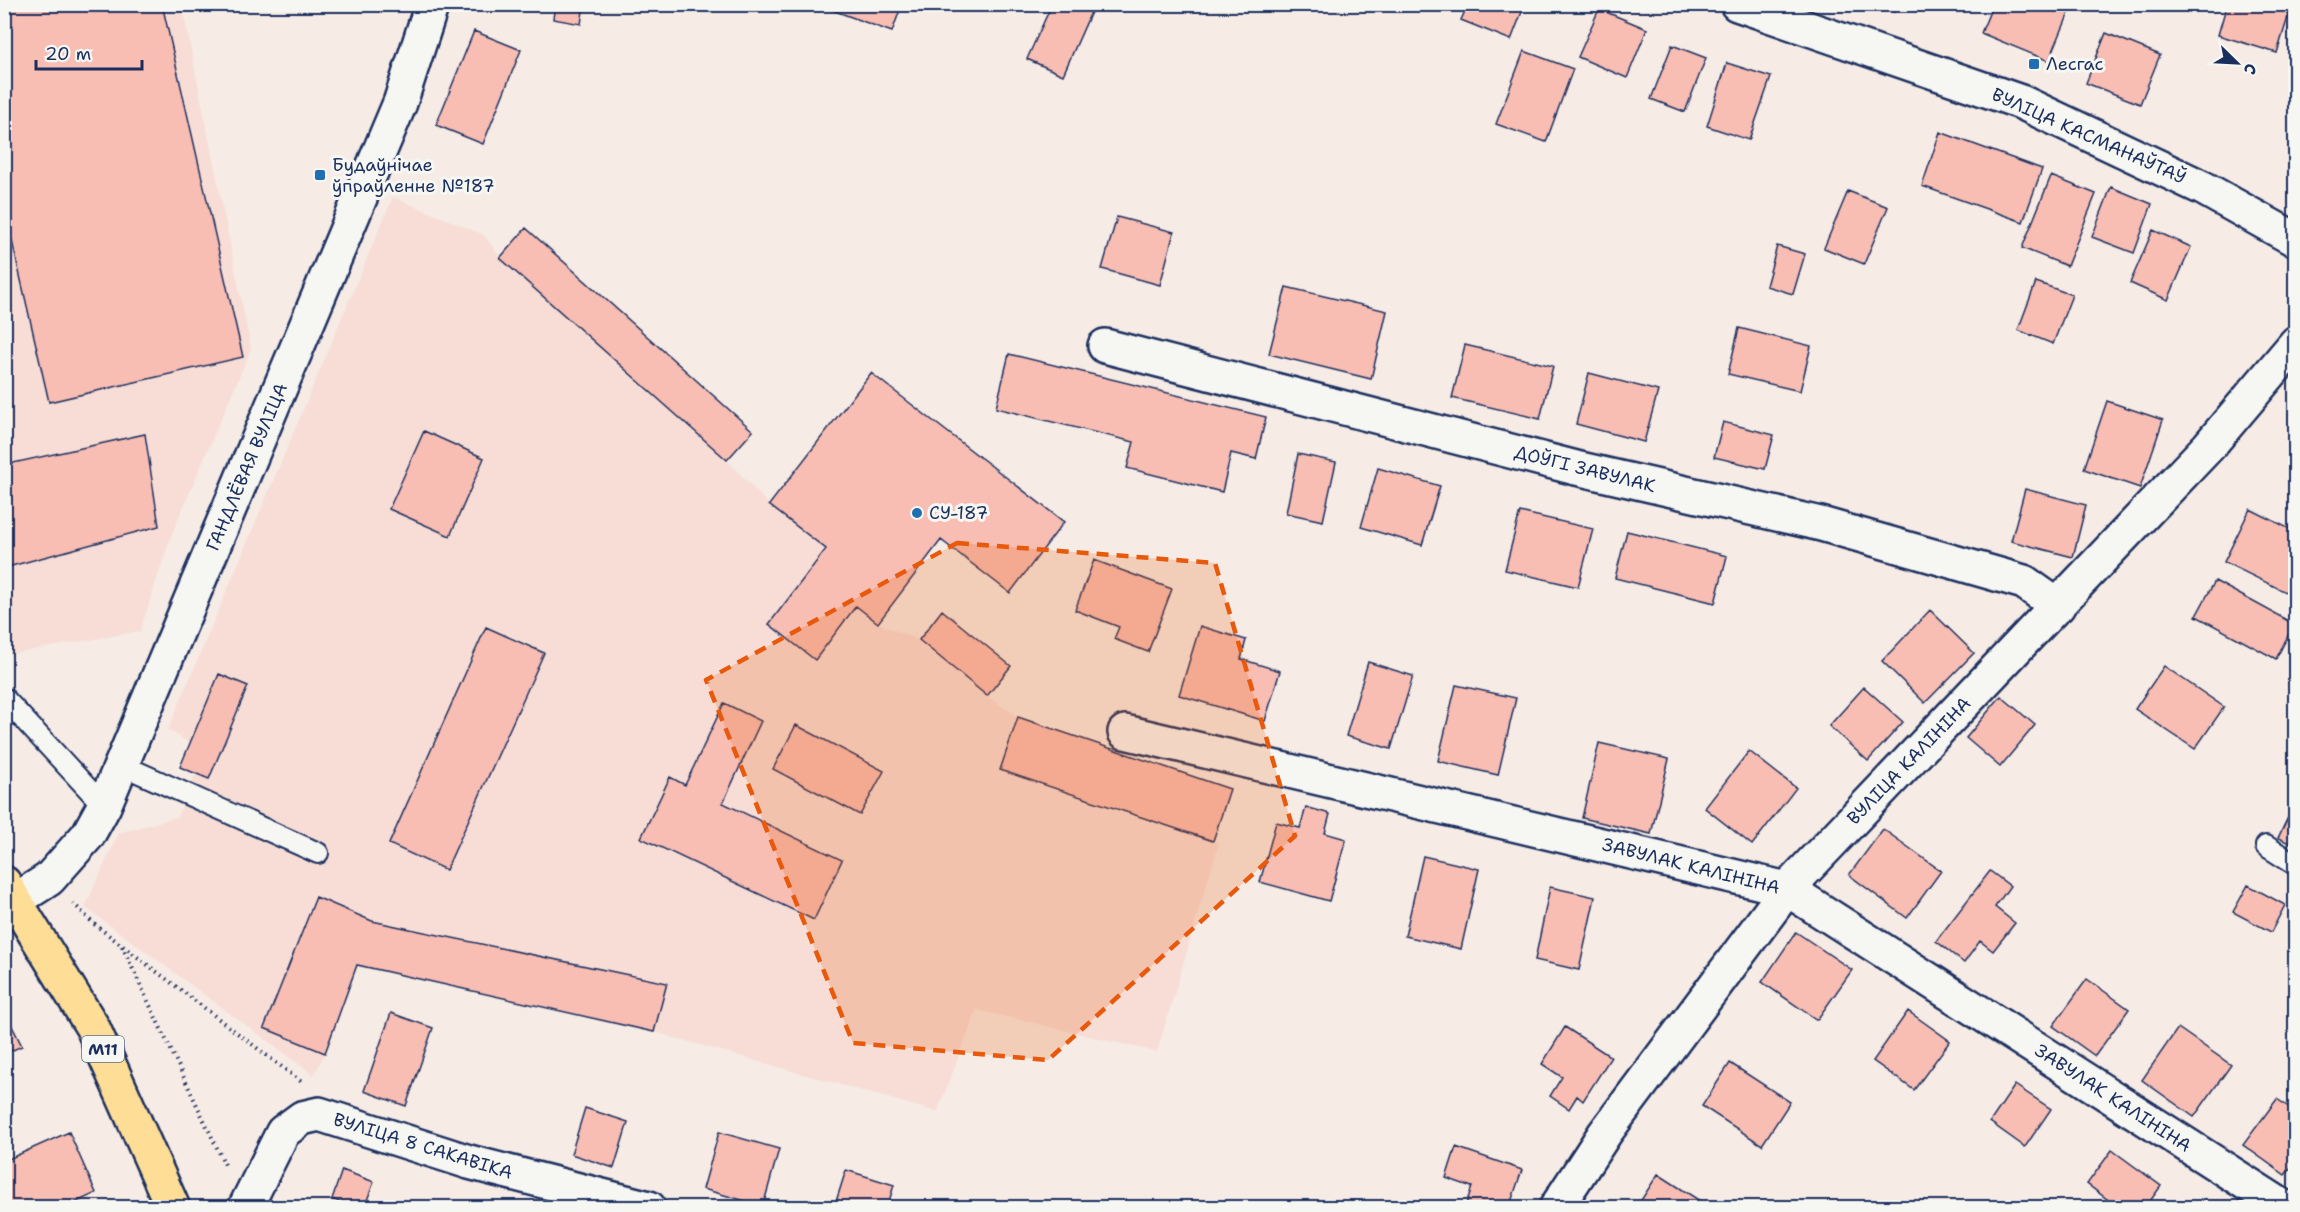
<svg xmlns="http://www.w3.org/2000/svg" width="2300" height="1212" viewBox="0 0 2300 1212" font-family="'Shantell Sans',sans-serif">
<rect width="100%" height="100%" fill="#f6ebe5"/>
<filter id="ink" filterUnits="userSpaceOnUse"><feTurbulence type="fractalNoise" baseFrequency=".0167" numOctaves="2"/><feDisplacementMap in="SourceGraphic" scale="12" xChannelSelector="R" yChannelSelector="G"/><feConvolveMatrix kernelMatrix="1 2 1 2 8 2 1 2 1" color-interpolation-filters="sRGB"/></filter>
<g filter="url(#ink)">
<path fill="#f7ddd6" d="M5 5H182L251 349 171 536 140 631 5 655Z
M393 197 484 235 500 257 526 228 753 431 727 460 769 505 826 549 815 659 856 606 878 623 919 640 987 696 1018 717 1230 789 1213 840 1219 843 1157 1052 977 1010 937 1112 654 1032 357 965 325 1053 314 1075 85 907 119 833 177 817 188 794 196 773 180 767 190 743 168 730Z"/>
<path fill="#f8bdb3" stroke="#1b2f5e" stroke-width="1.5" d="M4 4H162L243 357 49 402 4 206Z
M555 4H584L581 24 553 19Z
M816 4H902L892 32Z
M1052 4H1075L1091 12 1063 75 1027 59Z
M1468 4H1525L1511 40 1461 20Z
M1875 4H1897L1894 12Z
M1993 4H2047L2069 13 2049 61 1981 33Z
M2227 4H2292L2277 53 2218 35Z
M1599 9 1647 29 1627 78 1578 57Z
M474 31 521 50 483 144 436 125Z
M2106 33 2160 55 2140 104 2086 83Z
M1672 45 1706 58 1685 112 1651 99Z
M1524 51 1573 69 1546 142 1496 124Z
M1727 63 1771 77 1749 140 1707 126Z
M1940 132 2042 169 2023 222 1922 186Z
M2296 138V153L2290 150Z
M2051 176 2096 194 2067 266 2022 248Z
M2111 187 2152 204 2134 253 2092 237Z
M1848 191 1888 207 1864 264 1824 248Z
M1117 217 1174 232 1160 285 1102 269Z
M526 228 753 431 727 460 500 258Z
M2153 230 2191 247 2168 300 2130 283Z
M1777 246 1805 254 1793 294 1766 286Z
M2036 282 2072 295 2053 344 2018 330Z
M1286 287 1387 311 1371 379 1269 354Z
M1739 328 1811 346 1800 391 1728 374Z
M1465 345 1553 366 1540 419 1452 398Z
M1009 354 1266 417 1256 459 1231 453 1222 492 1127 468 1134 442 996 408Z
M871 373 1064 522 1010 593 941 540 878 623 856 606 815 660 769 624 826 549 769 505Z
M1589 373 1658 391 1644 442 1576 424Z
M2107 401 2163 420 2140 488 2084 469Z
M1723 422 1774 435 1765 469 1714 457Z
M424 431 484 458 450 536 389 509Z
M145 434 159 526 4 568V465Z
M1298 454 1336 462 1323 521 1286 513Z
M1378 468 1440 486 1422 545 1361 527Z
M2025 489 2086 505 2073 557 2011 541Z
M2250 509 2296 532V597L2224 562Z
M1520 512 1593 529 1578 587 1505 570Z
M1627 531 1727 556 1715 603 1615 578Z
M1094 560 1172 589 1148 652 1114 639 1119 627 1075 610Z
M2215 581 2294 624 2276 659 2196 616Z
M942 610 1011 666 987 696 919 640Z
M1930 610 1974 653 1925 703 1882 661Z
M1200 626 1246 640 1241 659 1280 671 1265 721 1179 695Z
M486 627 544 653 446 870 389 844Z
M4 628 10 631 4 641Z
M1368 662 1413 676 1391 749 1346 736Z
M2164 666 2224 707 2195 749 2135 709Z
M219 674 248 686 209 779 180 767Z
M1456 685 1516 698 1498 775 1438 761Z
M1864 687 1903 722 1868 761 1829 726Z
M2001 696 2035 725 2000 767 1966 738Z
M724 703 761 721 723 803 842 860 814 920 641 838 670 777 685 785Z
M1018 717 1230 789 1213 841 1000 770Z
M796 725 884 771 860 815 773 769Z
M1599 743 1669 759 1651 834 1582 818Z
M1749 751 1796 788 1752 845 1705 808Z
M2296 801V846L2278 838Z
M1306 807 1330 814 1325 833 1346 839 1329 901 1260 882 1276 822 1300 828Z
M1883 829 1941 871 1907 918 1849 875Z
M1423 856 1479 869 1461 949 1405 936Z
M1990 871 2010 886 1995 907 2015 923 1993 951 1980 941 1964 963 1936 941Z
M2248 885 2285 905 2271 932 2233 912Z
M1550 887 1595 897 1579 970 1535 960Z
M316 897 372 921 667 983 654 1032 357 965 325 1053 264 1028Z
M1796 932 1852 970 1817 1020 1762 982Z
M2087 979 2129 1009 2095 1056 2053 1026Z
M4 1010 22 1046 4 1054Z
M1908 1011 1950 1041 1914 1090 1873 1061Z
M391 1013 433 1028 406 1106 364 1091Z
M1565 1027 1611 1057 1583 1101 1577 1096 1569 1109 1550 1096 1562 1077 1542 1064Z
M2178 1028 2231 1065 2194 1117 2142 1080Z
M1730 1063 1790 1102 1762 1145 1702 1106Z
M2015 1085 2051 1109 2025 1147 1990 1122Z
M2277 1099 2296 1112V1161L2285 1175 2243 1145Z
M585 1108 628 1122 614 1168 571 1154Z
M69 1132 96 1193 64 1208H6L4 1161Z
M719 1132 779 1149 763 1206 703 1189Z
M1456 1147 1522 1170 1509 1208 1465 1207 1472 1187 1446 1178Z
M2112 1150 2161 1186 2145 1208H2119L2087 1184Z
M342 1170 374 1182 364 1208H355L332 1199Z
M846 1170 894 1185 887 1208H834Z
M1658 1174 1711 1208H1636Z
M978 1202 997 1208H977Z"/>
<g fill="none" stroke-linecap="round" stroke-linejoin="round">
<defs>
<path id="lane" d="M4 698 104 806
M122 765 318 853
M2266 846 2296 865"/>
<path id="street" d="M1105 346 1576 468 1821 524 2024 582 2058 606
M1125 732 1787 889 2285 1208
M245 1208 283 1132 302 1118 319 1114 469 1162 649 1208
M1556 1208 1605 1133 1787 889 2208 447 2296 343"/>
<path id="secondary" d="M1737 4 2021 102 2203 188 2296 240
M16 900 49 879 88 835 104 806 400 103 432 4"/>
<path id="highway" d="M4 883 93 1028 173 1208"/>
</defs>
<use href="#lane" stroke="#1b2f5e" stroke-width="24"/>
<use href="#street" stroke="#1b2f5e" stroke-width="38"/>
<use href="#secondary" stroke="#1b2f5e" stroke-width="38"/>
<use href="#highway" stroke="#1b2f5e" stroke-width="38"/>
<path stroke="#1b2f5e" stroke-width="4" stroke-dasharray="1.5 4.5" stroke-linecap="butt" d="M73 903 94 924 303 1083
M122 946 226 1167"/>
<use href="#lane" stroke="#f6f6f2" stroke-width="20"/>
<use href="#street" stroke="#f6f6f2" stroke-width="33"/>
<use href="#secondary" stroke="#f6f6f2" stroke-width="33"/>
<use href="#highway" stroke="#fedd96" stroke-width="33"/>
</g>
</g>
<path fill="#e8590c" fill-opacity="0.2" stroke="#e8590c" stroke-width="4.5" stroke-dasharray="12 8" stroke-linejoin="round" d="M957 543 1215 563 1295 836 1048 1060 853 1043 706 680Z"/>
<g fill="#1f6fb2" stroke="#f6f6f2" stroke-width="2">
<rect x="2028" y="58" width="12" height="12" rx="3"/>
<rect x="314" y="169" width="12" height="12" rx="3"/>
<circle cx="917" cy="513" r="6"/>
</g>
<g text-anchor="middle" stroke-width="6" stroke-linejoin="round" paint-order="stroke">
<rect fill="#f6f6f2" stroke="#5d6b8a" stroke-width="1.5" x="82" y="1036" width="42" height="26" rx="4.5"/>
<g font-size="16" font-weight="bold" fill="#1b2f5e">
<text x="103" y="1055">М11</text>
</g>
<g font-size="18" fill="#1b2f5e" stroke="#f6f6f2" text-anchor="start">
<text x="2046" y="70">Лесгас</text>
<text x="332" y="171">Будаўнічае<tspan x="332" dy="21">ўпраўленне №187</tspan></text>
<text x="929" y="519">СУ-187</text>
</g>
<g font-size="18" fill="#1b2f5e" stroke="#f6f6f2">
<text transform="translate(2089 136) rotate(24)" y="6">ВУЛІЦА КАСМАНАЎТАЎ</text>
<text transform="translate(247 467) rotate(-67)" y="6">ГАНДЛЁВАЯ ВУЛІЦА</text>
<text transform="translate(1585 469) rotate(14)" y="6">ДОЎГІ ЗАВУЛАК</text>
<text transform="translate(1909 761) rotate(-46)" y="6">ВУЛІЦА КАЛІНІНА</text>
<text transform="translate(1691 866) rotate(14)" y="6">ЗАВУЛАК КАЛІНІНА</text>
<text transform="translate(2113 1098) rotate(33)" y="6">ЗАВУЛАК КАЛІНІНА</text>
<text transform="translate(423 1146) rotate(17)" y="6">ВУЛІЦА 8 САКАВІКА</text>
</g>
</g>
<rect width="2300" height="1212" fill="none" stroke="#f6f6f2" stroke-width="24"/>
<rect x="12" y="12" width="2276" height="1188" fill="none" stroke="#1b2f5e" stroke-width="2" filter="url(#ink)"/>
<g transform="translate(2237 63) rotate(114)" stroke="#f6f6f2" stroke-width="4.5" paint-order="stroke">
<path d="M0-4.5L10 22L0 15L-10 22Z" fill="#1b2f5e"/>
<text y="-9" font-size="16" font-weight="bold" text-anchor="middle" fill="#1b2f5e">С</text>
</g>
<path d="M36 60v9h106v-9" fill="none" stroke="#1b2f5e" stroke-width="3"/>
<text x="45" y="60" font-size="18" fill="#1b2f5e" stroke="#f6f6f2" stroke-width="4.5" paint-order="stroke">20 m</text>
</svg>
